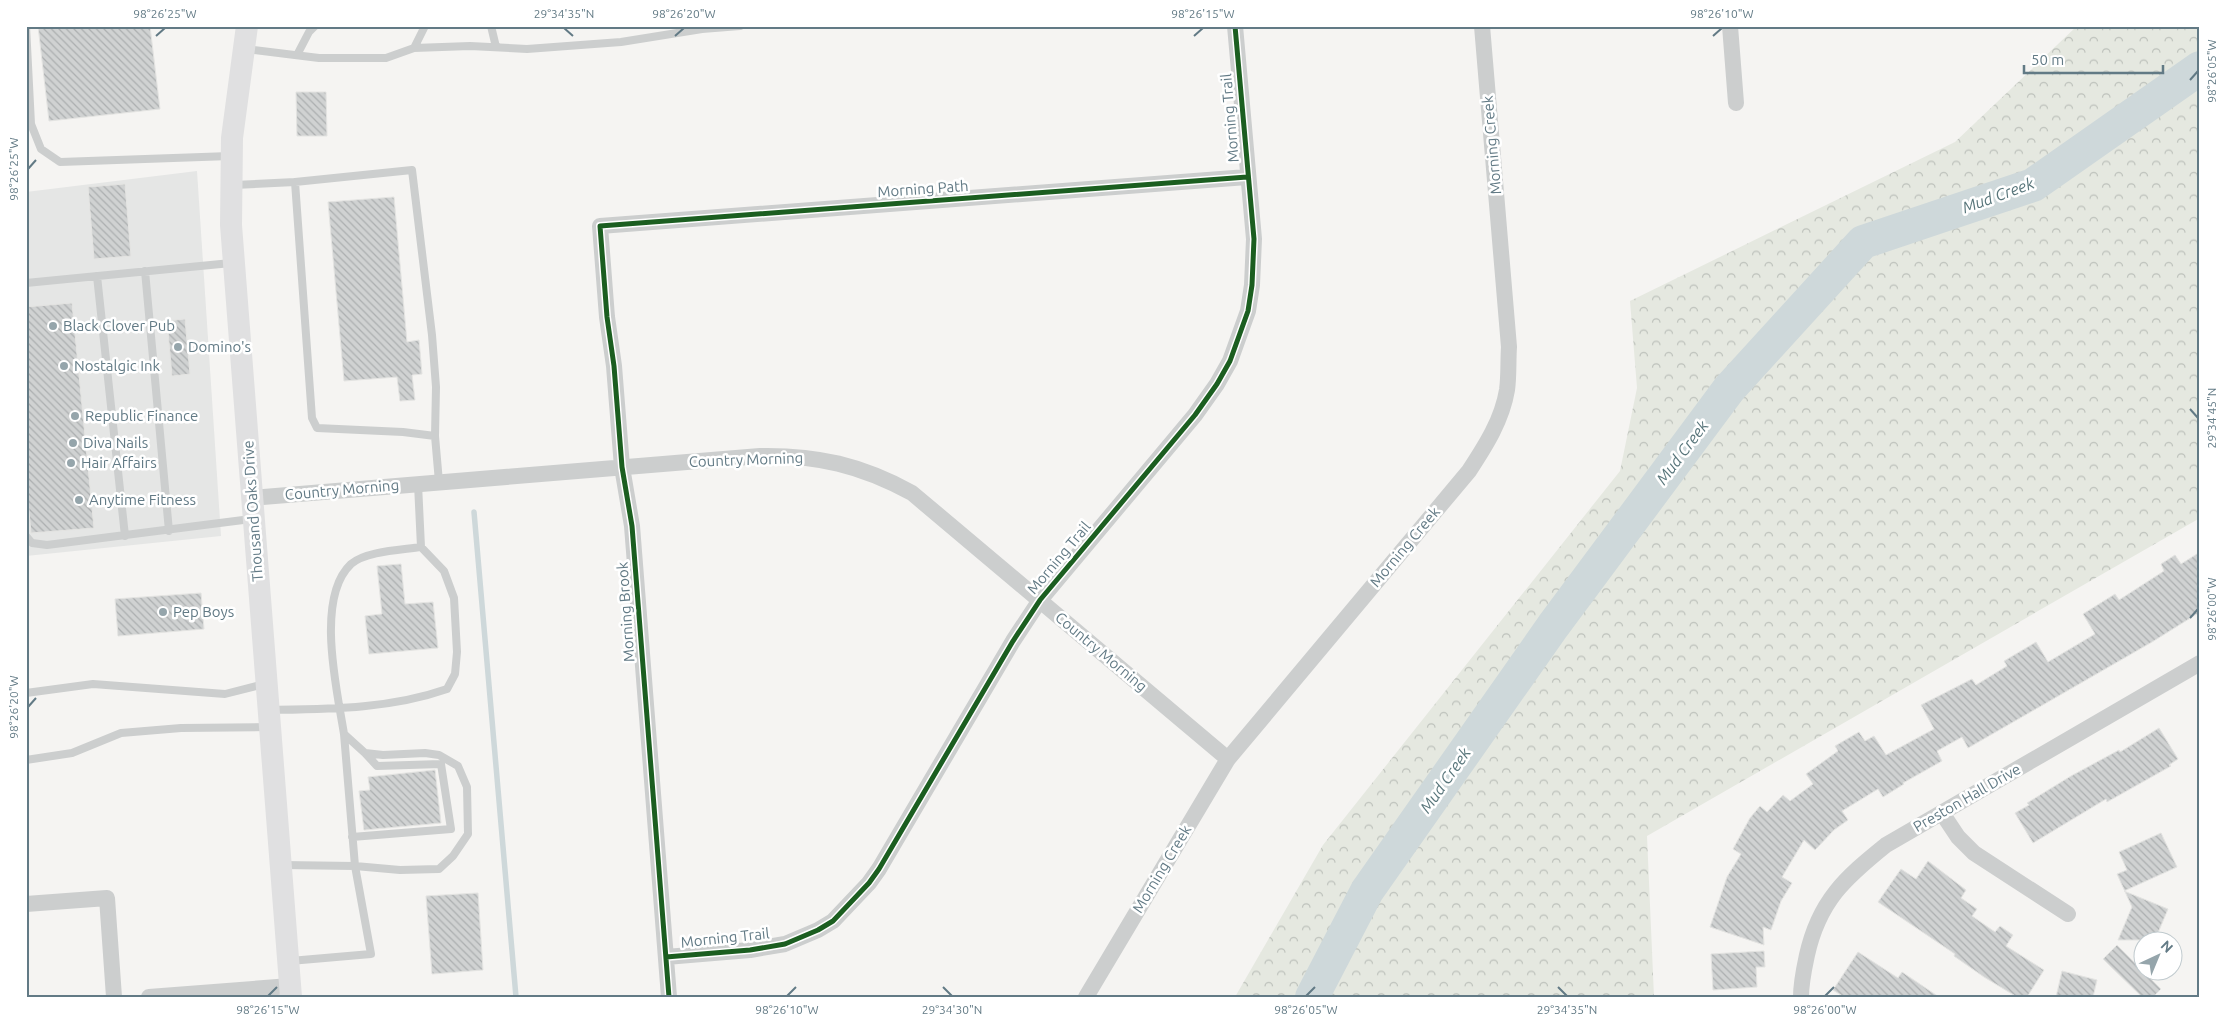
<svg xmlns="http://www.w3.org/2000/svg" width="2226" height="1023" viewBox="0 0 2226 1023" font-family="Ubuntu,sans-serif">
<defs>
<pattern id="forest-crowns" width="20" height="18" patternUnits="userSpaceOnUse" patternTransform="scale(1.25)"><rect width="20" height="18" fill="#e5e8e0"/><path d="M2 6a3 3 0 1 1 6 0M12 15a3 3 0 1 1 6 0" fill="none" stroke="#bdc1bb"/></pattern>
<pattern id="building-back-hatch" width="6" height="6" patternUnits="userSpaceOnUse" patternTransform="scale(1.25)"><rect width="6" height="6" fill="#d0d2d2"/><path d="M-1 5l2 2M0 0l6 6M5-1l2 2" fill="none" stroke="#acafb0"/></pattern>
</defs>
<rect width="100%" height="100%" fill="#f5f4f2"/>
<path fill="#e5e6e5" d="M197 171 221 536 26 556V192Z"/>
<path fill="url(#forest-crowns)" d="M2077 26H2200V518L1647 836 1654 997H1235L1323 845 1620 471 1637 388 1630 301 1955 142Z"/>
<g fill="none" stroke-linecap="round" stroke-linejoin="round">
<path stroke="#ced8da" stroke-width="5.5" d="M474 512 516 997"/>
<path stroke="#ced8da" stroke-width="34" d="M1312 997 1367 891 1553 626 1729 389 1863 242 2033 185 2200 68"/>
</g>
<path fill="url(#building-back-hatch)" stroke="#e4e4e2" d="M38 26H150L160 109 49 121Z
M296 92H326L327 136H297Z
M125 184 131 256 94 259 88 187Z
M394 197 407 342 419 340 422 374 412 375 415 400 400 401 397 377 344 381 328 202Z
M72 303 94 528 31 533 26 478V307Z
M185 319 190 374 172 376 167 321Z
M2200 552V612L2152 642 1968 748 1962 737 1937 751 1942 761 1903 783 1904 784 1883 797 1878 789 1842 811 1848 820 1834 830 1815 850 1804 840 1782 877 1792 883 1781 901 1771 930 1763 927 1764 945 1710 927 1727 877 1741 854 1733 849 1750 818 1760 806 1767 812 1783 795 1790 801 1813 784 1806 774 1838 751 1835 746 1859 732 1865 741 1874 736 1886 755 1934 729 1921 705 1972 679 1976 685 2007 666 2004 661 2036 642 2048 662 2095 634 2083 614 2115 594 2119 600 2164 571 2161 564 2175 555 2181 564Z
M401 564 405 604 433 602 438 648 369 654 365 616 382 614 377 566Z
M201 593 204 629 118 636 115 599Z
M2159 728 2178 759 2169 765 2171 766 2107 802 2106 799 2033 843 2015 813 2029 805 2027 803 2071 776 2119 750 2120 752Z
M435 770 441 823 364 830 359 791 370 790 368 777Z
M2161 833 2177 867 2124 891 2168 909 2155 940H2118L2132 907 2117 874 2127 870 2119 852Z
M1928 861 1966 890 1961 898 1977 909 1972 916 1995 932 2000 926 2013 935 2006 946 2044 970 2027 997H2017L1984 977 1954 956 1955 954 1878 902 1901 869 1916 879Z
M478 893 483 970 432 974 426 896Z
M2117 945 2161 989 2153 997H2142L2103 959Z
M1764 951 1765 967H1756L1757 987 1713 990 1711 954Z
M1858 952 1898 978 1902 972 1939 997H1844L1833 990Z
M2062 971 2097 980 2093 997H2056Z"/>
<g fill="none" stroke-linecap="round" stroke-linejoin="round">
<path stroke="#cccece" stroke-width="8" d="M26 26 31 124 41 149 60 162 230 156
M491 26 496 47
M414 48 470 46 527 49 621 42 702 29 740 26
M245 49 319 58H386L414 48 425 26
M297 55 309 32 315 26
M295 182 412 170 432 335 436 387 435 436
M234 185 295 182 312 418 317 428 403 432 435 436 439 482
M145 271 169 531
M97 276 125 536
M26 283 231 263
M26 536 32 543 47 545 251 519
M26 693 93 684 225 694 264 684
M270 710C329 709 390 709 447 689L455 674 457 652 454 598 444 571 421 547 418 484
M26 760 72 753 121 733 181 728 267 727
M352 837 451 829 441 764 377 766 365 753
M282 865 355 866 400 870 439 869 453 856 468 834 467 787 458 766 439 755 425 753 383 755 365 753 344 734C337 690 315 598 351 564 366 551 402 550 421 547
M290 961 371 954 355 866 344 734"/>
<path stroke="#cccece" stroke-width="16" d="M1730 26 1736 103
M251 498 760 456C817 455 861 465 912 493L1228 759
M1942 813 1958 837 1974 853 2068 914
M26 904 107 898 114 997
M666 957 750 950 785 944 818 930 833 921 869 883 879 869 1013 641 1040 600 1195 415 1217 384 1230 361 1248 311 1252 285 1254 239 1235 26
M149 997 290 986
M669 997 632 526 622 467 614 366 607 317 600 226 1247 177
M1086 997 1228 759 1469 471C1486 445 1502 420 1507 390 1509 376 1508 361 1509 347L1482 26
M1801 997C1801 982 1804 969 1807 955 1819 901 1845 878 1886 845L2200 663"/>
<path stroke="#e0e0e1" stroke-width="22" d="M247 26 232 138 231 225 291 997"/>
<defs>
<path id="cycleway" d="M666 957 750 950 785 944 818 930 833 921 869 883 879 869 1013 641 1040 600 1195 415 1217 384 1230 361 1248 311 1252 285 1254 239 1235 26
M669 997 632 526 622 467 614 366 607 317 600 226 1247 177"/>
</defs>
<use href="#cycleway" stroke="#fff" stroke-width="8"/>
<use href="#cycleway" stroke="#1b5e20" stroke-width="5"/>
</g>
<path fill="none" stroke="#627a85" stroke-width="2" d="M564 28 573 36M156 36 165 28M675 36 684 28M1194 36 1203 28M1713 36 1722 28M2190 80 2198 71M28 169 36 160M2190 409 2198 418M2190 618 2198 609M28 707 36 698M943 987 952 996M1558 987 1567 996M268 996 277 987M787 996 796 987M1306 996 1315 987M1825 996 1834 987"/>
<g fill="#95a5ab" stroke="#fff" stroke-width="2">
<circle cx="53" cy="326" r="5"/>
<circle cx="178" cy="347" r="5"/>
<circle cx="64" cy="366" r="5"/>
<circle cx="75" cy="416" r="5"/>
<circle cx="73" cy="443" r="5"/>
<circle cx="71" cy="463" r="5"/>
<circle cx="79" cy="500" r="5"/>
<circle cx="163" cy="612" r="5"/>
</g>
<g text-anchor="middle" stroke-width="5" stroke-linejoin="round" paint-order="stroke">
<g font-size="15" fill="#627a85" stroke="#fff">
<text transform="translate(1230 118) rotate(-95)" y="5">Morning Trail</text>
<text transform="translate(1492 145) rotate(-95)" y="5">Morning Creek</text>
<text transform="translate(923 189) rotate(-4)" y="5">Morning Path</text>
<text transform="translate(746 460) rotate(-2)" y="5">Country Morning</text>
<text transform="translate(342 490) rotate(-5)" y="5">Country Morning</text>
<text transform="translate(253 511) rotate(-94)" y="5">Thousand Oaks Drive</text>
<text transform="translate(1405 547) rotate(-50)" y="5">Morning Creek</text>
<text transform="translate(1059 558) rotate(-50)" y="5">Morning Trail</text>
<text transform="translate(626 612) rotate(-94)" y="5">Morning Brook</text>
<text transform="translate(1101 652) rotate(40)" y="5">Country Morning</text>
<text transform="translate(1967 798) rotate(-30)" y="5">Preston Hall Drive</text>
<text transform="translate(1162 869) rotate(-59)" y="5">Morning Creek</text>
<text transform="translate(725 938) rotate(-6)" y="5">Morning Trail</text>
</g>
<g font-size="15" fill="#627a85" stroke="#fff" text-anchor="start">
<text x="63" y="331">Black Clover Pub</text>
<text x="188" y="352">Domino's</text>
<text x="74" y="371">Nostalgic Ink</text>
<text x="85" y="421">Republic Finance</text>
<text x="83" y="448">Diva Nails</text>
<text x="81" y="468">Hair Affairs</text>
<text x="89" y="505">Anytime Fitness</text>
<text x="173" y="617">Pep Boys</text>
</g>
<g font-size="16" font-style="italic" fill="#59767b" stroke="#fff">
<text transform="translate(1998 195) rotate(-20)" y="6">Mud Creek</text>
<text transform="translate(1682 452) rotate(-53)" y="6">Mud Creek</text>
<text transform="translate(1445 780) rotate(-55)" y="6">Mud Creek</text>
</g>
</g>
<rect width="2226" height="1023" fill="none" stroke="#ffffff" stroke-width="55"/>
<g transform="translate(2158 956) rotate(44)"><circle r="24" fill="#ffffff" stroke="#c0cace"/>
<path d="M0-4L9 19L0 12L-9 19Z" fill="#95a5ab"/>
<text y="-8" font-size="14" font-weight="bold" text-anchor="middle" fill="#627a85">N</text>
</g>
<path d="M2024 65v8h139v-8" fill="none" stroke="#627a85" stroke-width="2.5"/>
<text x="2031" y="65" font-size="15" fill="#627a85" stroke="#ffffff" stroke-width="4" paint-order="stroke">50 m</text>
<rect x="28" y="28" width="2170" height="968" fill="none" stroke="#627a85" stroke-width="2"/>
<g font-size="12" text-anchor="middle" fill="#627a85">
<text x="165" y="18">98°26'25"W</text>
<text x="564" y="18">29°34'35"N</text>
<text x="684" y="18">98°26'20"W</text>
<text x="1203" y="18">98°26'15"W</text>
<text x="1722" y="18">98°26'10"W</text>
<text transform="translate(2212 71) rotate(-90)" y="4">98°26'05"W</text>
<text transform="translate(14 169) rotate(-90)" y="4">98°26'25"W</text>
<text transform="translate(2212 418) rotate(-90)" y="4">29°34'45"N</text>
<text transform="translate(2212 609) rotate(-90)" y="4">98°26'00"W</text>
<text transform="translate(14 707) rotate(-90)" y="4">98°26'20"W</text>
<text x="268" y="1014">98°26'15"W</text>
<text x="787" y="1014">98°26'10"W</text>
<text x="952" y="1014">29°34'30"N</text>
<text x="1306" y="1014">98°26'05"W</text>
<text x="1567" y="1014">29°34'35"N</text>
<text x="1825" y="1014">98°26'00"W</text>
</g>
</svg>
